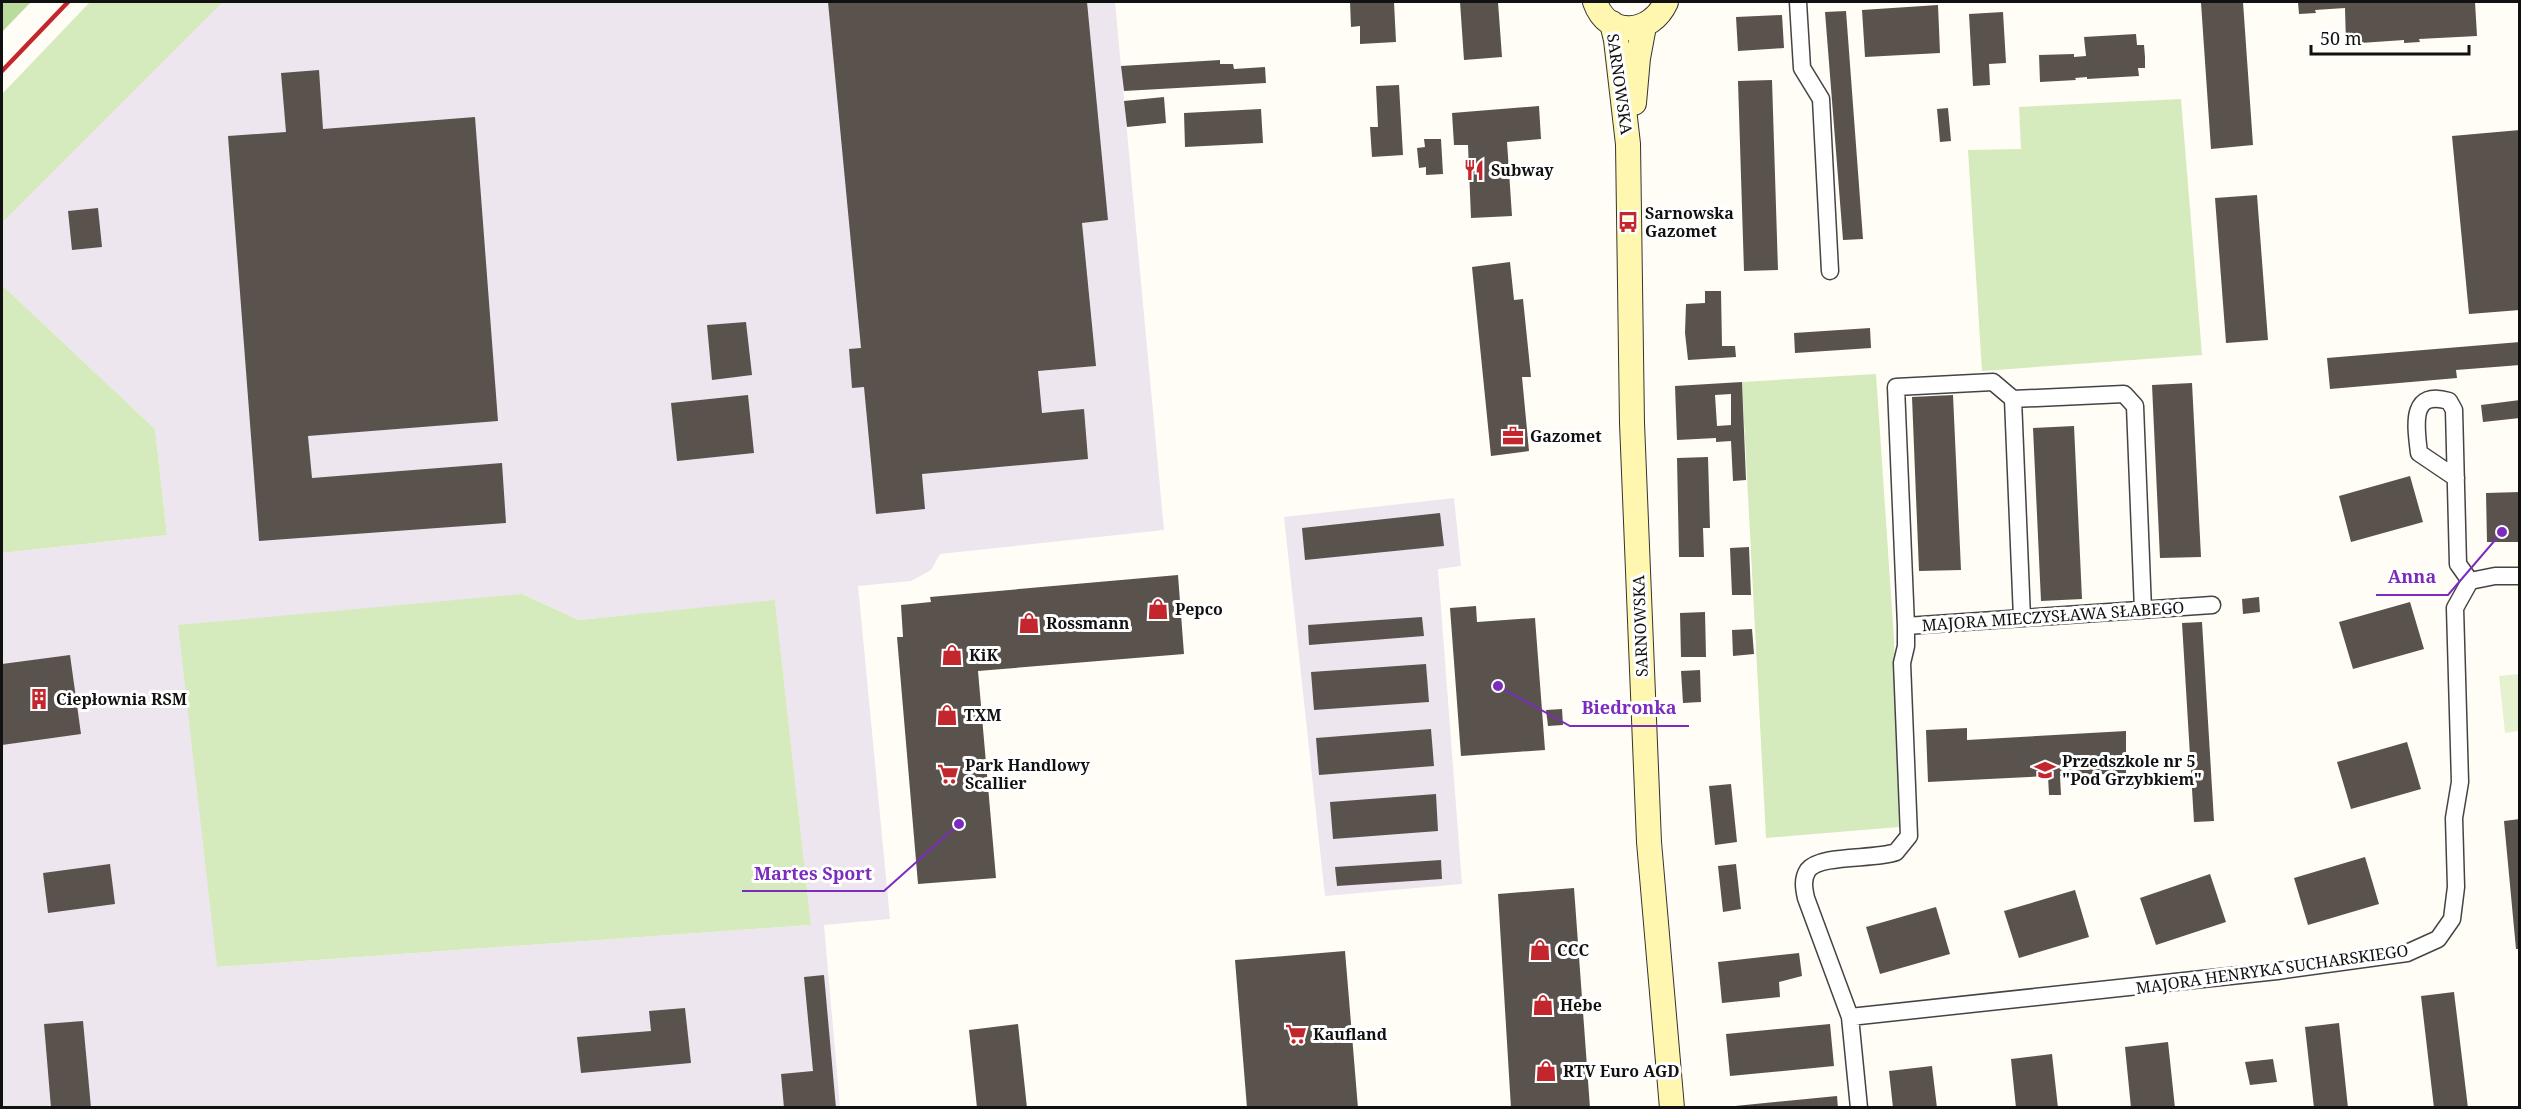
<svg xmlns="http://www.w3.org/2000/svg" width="2521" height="1109" viewBox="0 0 2521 1109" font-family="'Noto Serif',serif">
<rect width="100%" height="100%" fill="#fffdf5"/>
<path fill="#eee6ef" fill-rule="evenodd" d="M223 2H1115L1164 530 940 554 931 570 911 581 858 586 890 919 824 925 840 1107H2V553L167 535 155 429 2 285V223ZM522 594 579 620 775 601 811 925 218 967Z
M1454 498 1461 566 1438 569 1462 884 1325 896 1284 517Z"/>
<path fill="#d5ebbd" d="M90 2H223L2 223V94Z
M2181 99 2202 355 1982 371 1968 150 2021 149 2019 107Z
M2 285 155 429 167 535 2 553Z
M1876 374 1894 639 1899 827 1766 838 1742 382Z
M522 594 579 620 775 600 811 925 217 967 178 625Z"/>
<path fill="#b9dc9c" d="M2 2H31L2 32Z"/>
<path fill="#e6f2cf" d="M2519 674V731L2505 733 2499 676Z"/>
<path fill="#5a524d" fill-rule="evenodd" d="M828 2H1087L1108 220 1082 223 1096 366 1038 371 1042 413 1084 409 1088 459 922 474 925 509 876 514 864 387 852 388 849 349 861 348Z
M1350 2H1394L1396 42 1360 44V26L1351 27Z
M1460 2H1498L1502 57 1464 60Z
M2223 2H2243L2253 145 2211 149 2201 3Z
M2298 2H2475L2477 36 2419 39 2420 42 2404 43V40L2346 44 2345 8 2315 10 2316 13 2299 14Z
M1938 5 1940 53 1865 57 1862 10Z
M1846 11 1863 239 1843 240 1825 12Z
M2003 12 2006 63 1989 64 1990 85 1973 86 1969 14Z
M1782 15 1784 48 1738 51 1736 17Z
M2136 34 2137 45H2144L2145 57V68H2138L2139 76 2087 79V77L2075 78 2076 80 2040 82 2039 55 2074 54V57L2086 56 2084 37Z
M1220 60V64H1233L1234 69 1265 67 1266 83 1124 91 1121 66Z
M319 70 323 129 475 117 498 421 308 436 312 478 502 463 506 523 259 541 228 136 286 132 281 73Z
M1772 80 1778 270 1744 271 1738 81Z
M1399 85 1403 155 1372 157 1370 127H1378L1376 86Z
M1164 97 1166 123 1127 127 1124 101Z
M1539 106 1541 139 1507 142 1512 216 1471 218 1468 145H1454L1452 113Z
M1948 108 1951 141 1940 142 1937 109Z
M1261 109 1263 143 1185 147 1184 113Z
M2520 130V310L2469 314 2452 136Z
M1424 139H1441L1443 174 1426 175V167L1419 168 1417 148 1425 147Z
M2257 195 2268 340 2226 343 2215 198Z
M98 208 102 247 72 250 68 211Z
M1510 262 1514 300 1523 299 1531 377H1522L1529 451 1491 456 1472 267Z
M1705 291H1721L1722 346H1735L1736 357 1688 360 1685 333 1686 304 1705 303Z
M746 322 752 375 712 380 707 325Z
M1870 328 1871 348 1795 353 1794 333Z
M2520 342V365L2456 370 2457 378 2330 389 2327 358Z
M1742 382 1746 480 1733 481 1731 441 1716 442V438L1677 440 1675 386ZM1731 394V425L1717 426 1715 395Z
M2192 383 2201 557 2160 558 2152 385Z
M748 395 754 453 677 461 671 403Z
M1953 395 1961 570 1919 571 1912 397Z
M2520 400V418L2483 422 2481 405Z
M2074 426 2082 599 2041 601 2033 428Z
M1708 457 1710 528H1703L1704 557H1679L1677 458Z
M2410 476 2423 522 2351 542 2339 496Z
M2520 492V542H2487L2486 493Z
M1440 513 1444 546 1305 560 1302 528Z
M1749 547 1751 595H1732L1730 548Z
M1178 575 1184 654 978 671 996 878 918 884 897 637H903L901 605 931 602 930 597Z
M2259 597 2260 612 2243 614 2242 599Z
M2410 602 2424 649 2353 669 2339 622Z
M1476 606 1477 622 1535 618 1545 750 1461 756 1450 608Z
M1705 612 1706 657H1681L1680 613Z
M1422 617 1424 636 1309 645 1308 625Z
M2202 622 2214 821 2194 822 2182 623Z
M1752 629 1754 654 1733 656 1732 630Z
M70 655 81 734 2 745V664Z
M1426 664 1429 702 1314 710 1311 672Z
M1700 670 1701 702 1683 703 1681 671Z
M1562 709 1563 725 1548 726 1546 710Z
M1967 728V740L2126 731V782H2106V774L2060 776 2061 795H2049L2048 776 1928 782 1926 730Z
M1431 729 1434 766 1319 775 1316 738Z
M2407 742 2421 789 2351 809 2337 762Z
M1731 784 1737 842 1715 845 1709 786Z
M1436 794 1438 831 1333 839 1330 802Z
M2520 819V949H2516L2504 821Z
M2365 857 2379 904 2308 925 2294 878Z
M1441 860 1442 879 1337 886 1335 867Z
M110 864 115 904 48 913 43 873Z
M1736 864 1741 909 1723 912 1718 866Z
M2210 874 2226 922 2156 945 2140 898Z
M1574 888 1590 1108H1511L1498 894Z
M2075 890 2089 937 2019 958 2004 911Z
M1936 907 1950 954 1880 974 1866 927Z
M1345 951 1358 1108H1247L1235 960Z
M1799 953 1802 976 1779 982 1780 997 1722 1003 1718 962Z
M824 975 836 1108H784L781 1074 813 1071 804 977Z
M2454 992 2468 1108H2434L2421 996Z
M685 1008 691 1063 581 1073 577 1037 651 1031 649 1011Z
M83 1021 91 1108H51L44 1024Z
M2339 1023 2348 1108H2314L2305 1027Z
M1018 1024 1027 1108H977L969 1030Z
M1830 1024 1834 1066 1730 1076 1726 1034Z
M2168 1042 2175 1108H2131L2125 1047Z
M2052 1054 2058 1108H2016L2011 1059Z
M2273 1059 2277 1082 2250 1085 2245 1062Z
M1932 1066 1937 1108H1893L1889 1071Z
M1837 1096 1838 1108H1736L1735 1106Z"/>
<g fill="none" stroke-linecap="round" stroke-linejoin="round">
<defs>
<path id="street" d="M1798 2 1802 68 1821 99 1830 271
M2013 399 2124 394 2135 406 2143 610
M2456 478 2419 453C2416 427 2409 389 2449 401L2454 410 2458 564 2470 581
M2470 581 2495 576H2520
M1906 626 1896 387 1993 382 2013 399 2022 618
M1850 1017 2277 971 2407 953 2438 939 2452 919 2456 887 2454 818 2460 782 2455 608 2470 581
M1859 1108 1850 1017 1806 898C1804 889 1802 879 1808 870 1820 854 1875 860 1896 852L1909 836 1902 663 1906 646V626L2212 605"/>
<path id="secondary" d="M1595 2C1608 39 1651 35 1666 2
M1612 23 1616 40 1628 144 1632 423 1649 842 1672 1108
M1634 103 1638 58 1644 26"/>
</defs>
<use href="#street" stroke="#444" stroke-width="19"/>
<use href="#secondary" stroke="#333" stroke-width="26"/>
<use href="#street" stroke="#fff" stroke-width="16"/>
<use href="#secondary" stroke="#fff6b0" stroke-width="24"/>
<path stroke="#c4262e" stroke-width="4.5" d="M2 71 68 2"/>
</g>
<defs>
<symbol id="restaurant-bare" viewBox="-9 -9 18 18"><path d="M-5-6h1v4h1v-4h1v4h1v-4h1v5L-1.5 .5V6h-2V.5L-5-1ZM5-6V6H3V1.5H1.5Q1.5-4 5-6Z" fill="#c4262e" stroke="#fff" stroke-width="2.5" paint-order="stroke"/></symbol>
<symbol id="bus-bare" viewBox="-9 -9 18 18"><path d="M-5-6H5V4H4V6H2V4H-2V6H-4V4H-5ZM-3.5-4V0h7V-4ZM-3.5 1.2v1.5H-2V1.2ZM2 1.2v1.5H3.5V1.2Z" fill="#c4262e" stroke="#fff" stroke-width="2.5" paint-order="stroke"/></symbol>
<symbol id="office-bare" viewBox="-9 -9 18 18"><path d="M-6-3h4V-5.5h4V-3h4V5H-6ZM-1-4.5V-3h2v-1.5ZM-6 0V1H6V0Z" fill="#c4262e" stroke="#fff" stroke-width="2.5" paint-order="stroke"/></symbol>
<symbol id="shop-bare" viewBox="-9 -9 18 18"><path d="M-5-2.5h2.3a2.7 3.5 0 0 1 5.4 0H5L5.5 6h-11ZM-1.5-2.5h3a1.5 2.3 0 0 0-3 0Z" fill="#c4262e" stroke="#fff" stroke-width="2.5" paint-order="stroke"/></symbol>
<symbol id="building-bare" viewBox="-9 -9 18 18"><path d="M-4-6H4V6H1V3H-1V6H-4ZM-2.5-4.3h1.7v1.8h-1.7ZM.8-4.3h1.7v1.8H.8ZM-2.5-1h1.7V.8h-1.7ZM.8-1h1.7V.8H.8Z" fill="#c4262e" stroke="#fff" stroke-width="2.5" paint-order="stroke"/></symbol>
<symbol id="school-bare" viewBox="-9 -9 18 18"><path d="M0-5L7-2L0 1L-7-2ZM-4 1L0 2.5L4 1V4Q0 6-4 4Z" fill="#c4262e" stroke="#fff" stroke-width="2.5" paint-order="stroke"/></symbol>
<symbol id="supermarket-bare" viewBox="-9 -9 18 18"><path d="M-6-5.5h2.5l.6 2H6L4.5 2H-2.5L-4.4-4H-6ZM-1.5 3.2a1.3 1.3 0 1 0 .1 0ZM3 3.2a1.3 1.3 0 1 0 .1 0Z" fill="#c4262e" stroke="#fff" stroke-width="2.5" paint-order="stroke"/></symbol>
</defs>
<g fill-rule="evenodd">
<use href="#restaurant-bare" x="1459" y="155" width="30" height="30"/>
<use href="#bus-bare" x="1613" y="207" width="30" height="30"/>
<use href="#office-bare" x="1498" y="421" width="30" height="30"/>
<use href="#shop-bare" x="1143" y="594" width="30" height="30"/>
<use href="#shop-bare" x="1014" y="608" width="30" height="30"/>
<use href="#shop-bare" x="937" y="640" width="30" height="30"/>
<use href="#building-bare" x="24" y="684" width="30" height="30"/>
<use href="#shop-bare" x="932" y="700" width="30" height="30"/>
<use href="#school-bare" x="2030" y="755" width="30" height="30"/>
<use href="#supermarket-bare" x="933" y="759" width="30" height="30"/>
<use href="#shop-bare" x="1525" y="935" width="30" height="30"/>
<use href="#shop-bare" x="1528" y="990" width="30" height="30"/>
<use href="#supermarket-bare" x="1281" y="1019" width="30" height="30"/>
<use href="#shop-bare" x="1531" y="1056" width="30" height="30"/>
</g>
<g text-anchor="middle" stroke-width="6" stroke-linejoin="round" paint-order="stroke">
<g font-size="16" fill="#111" stroke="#fff">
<text transform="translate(1620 84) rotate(82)" y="6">SARNOWSKA</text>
<text transform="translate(2053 616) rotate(-4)" y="6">MAJORA MIECZYSŁAWA SŁABEGO</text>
<text transform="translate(1640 626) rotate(-92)" y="6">SARNOWSKA</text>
<text transform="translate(2272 969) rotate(-8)" y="6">MAJORA HENRYKA SUCHARSKIEGO</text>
</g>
<g font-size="16" font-weight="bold" fill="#111" stroke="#fff" text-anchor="start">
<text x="1491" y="176">Subway</text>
<text x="1645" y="219">Sarnowska<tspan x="1645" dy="18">Gazomet</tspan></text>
<text x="1530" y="442">Gazomet</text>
<text x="1175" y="615">Pepco</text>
<text x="1046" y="629">Rossmann</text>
<text x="969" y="661">KiK</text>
<text x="56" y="705">Ciepłownia RSM</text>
<text x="964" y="721">TXM</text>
<text x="2062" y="767">Przedszkole nr 5<tspan x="2062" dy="18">"Pod Grzybkiem"</tspan></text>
<text x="965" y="771">Park Handlowy<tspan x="965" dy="18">Scallier</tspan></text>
<text x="1557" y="956">CCC</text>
<text x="1560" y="1011">Hebe</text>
<text x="1313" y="1040">Kaufland</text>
<text x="1563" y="1077">RTV Euro AGD</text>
</g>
</g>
<path fill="none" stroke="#7b2cbf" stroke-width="2" d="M2502 532L2448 595H2376M1498 686L1570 726H1689M959 824L884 891H742"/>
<g fill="#7b2cbf" stroke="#fff" stroke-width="2">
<circle cx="2502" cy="532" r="6"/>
<circle cx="1498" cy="686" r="6"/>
<circle cx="959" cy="824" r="6"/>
</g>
<g font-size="18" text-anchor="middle" font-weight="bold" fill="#7b2cbf" stroke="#fff" stroke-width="6" stroke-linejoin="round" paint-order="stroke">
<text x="2412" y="583">Anna</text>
<text x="1629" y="714">Biedronka</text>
<text x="813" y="880">Martes Sport</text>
</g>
<rect width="2521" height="1109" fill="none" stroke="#111111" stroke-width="6"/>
<path d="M2311 45v9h158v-9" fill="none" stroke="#111111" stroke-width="3"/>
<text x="2320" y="45" font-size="18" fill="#111111" stroke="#ffffff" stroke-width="4.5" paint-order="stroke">50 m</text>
</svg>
